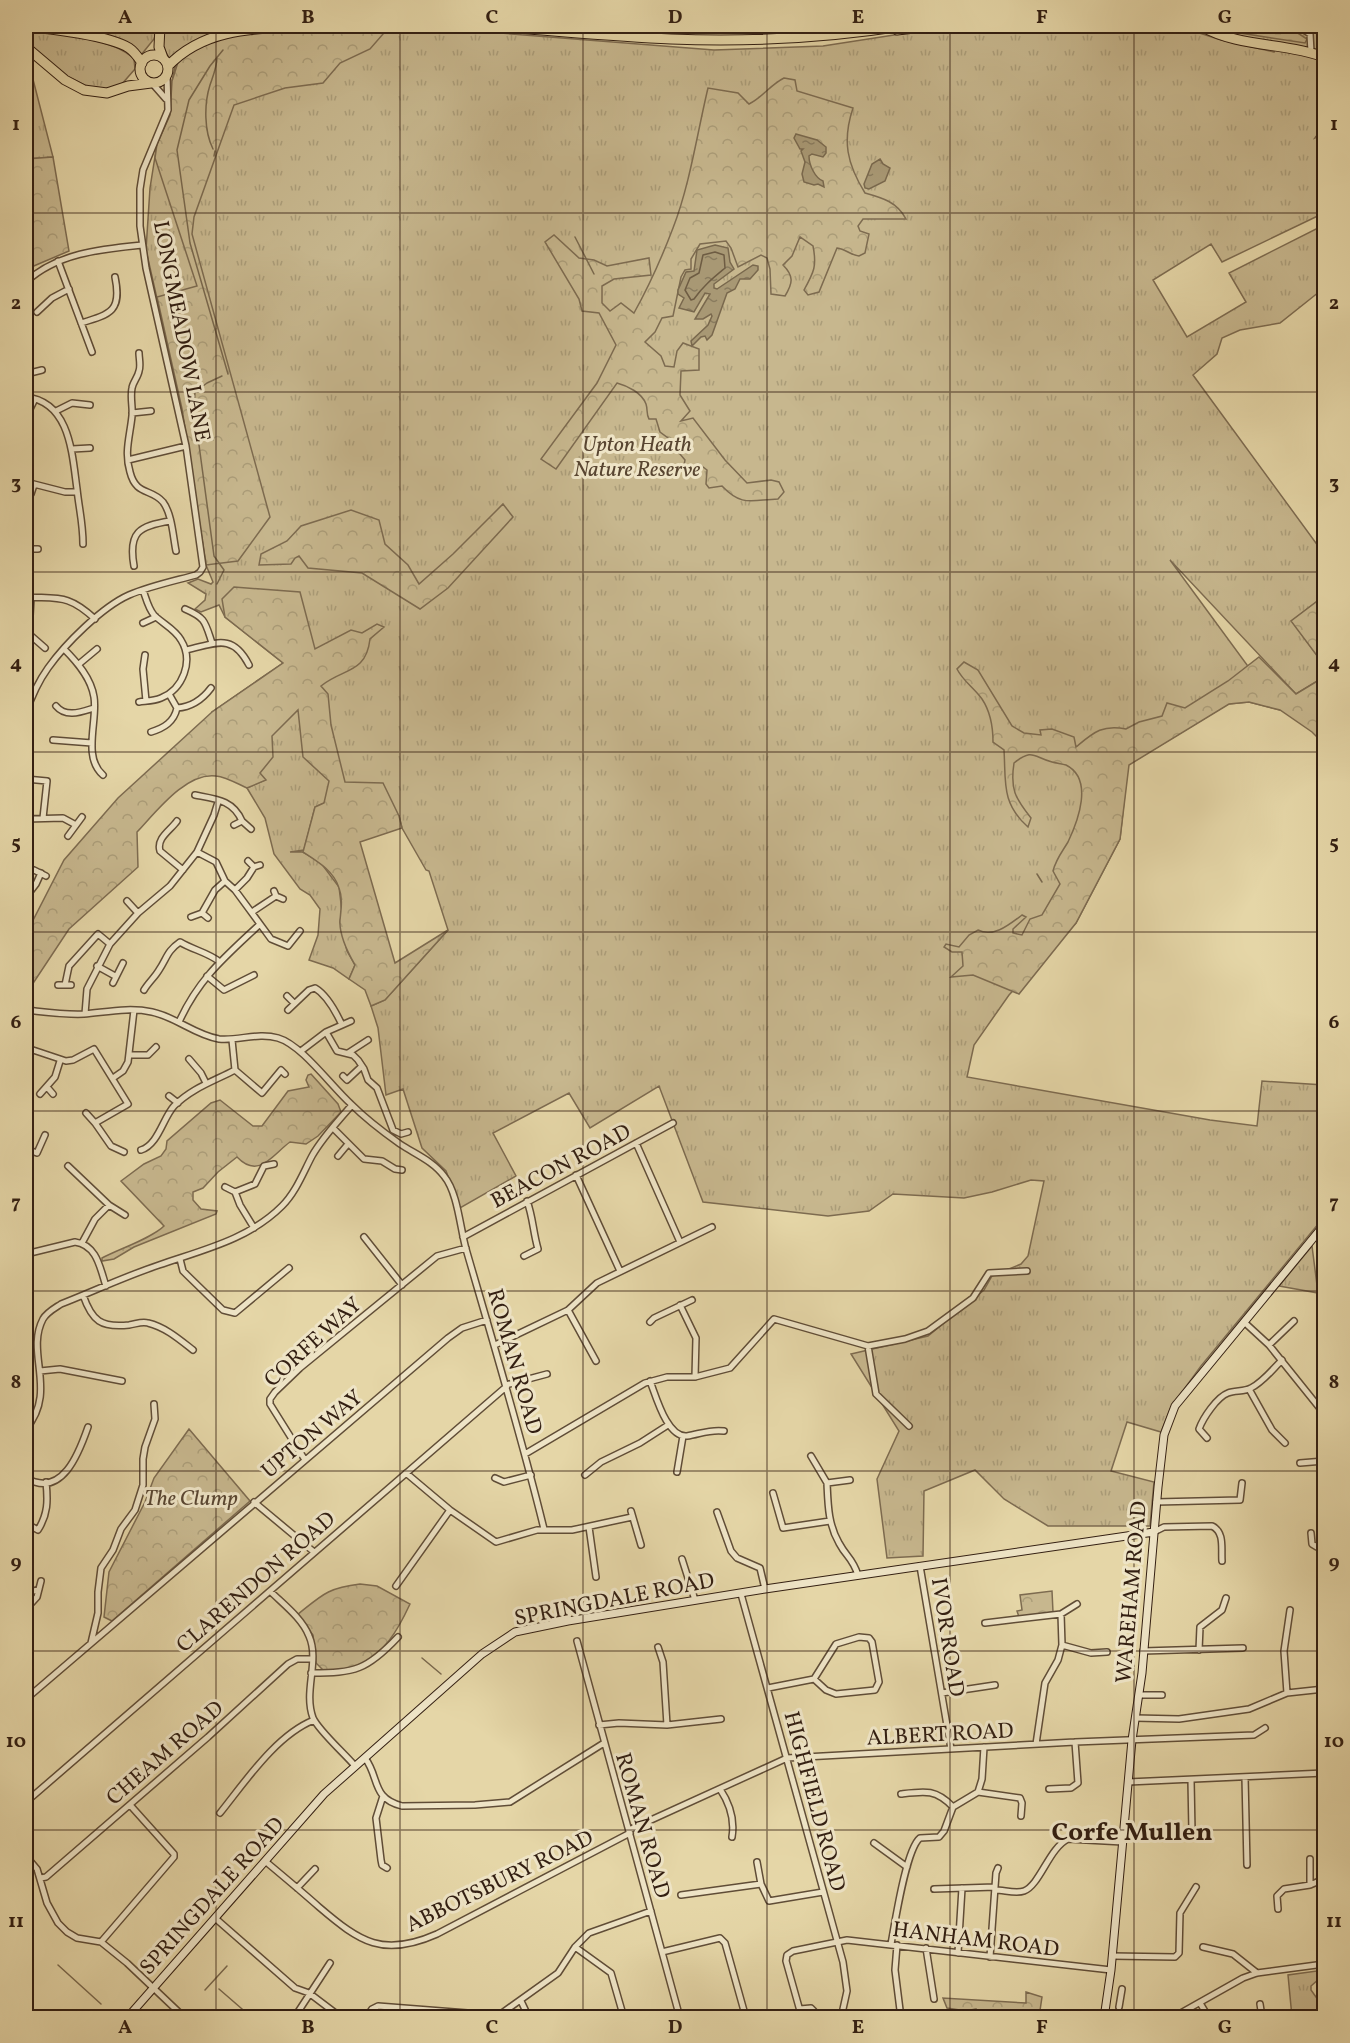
<svg xmlns="http://www.w3.org/2000/svg" width="1350" height="2043" viewBox="0 0 1350 2043" font-family="Vollkorn,serif">
<defs>
<pattern id="grass-tufts" width="24" height="20" patternUnits="userSpaceOnUse" patternTransform="scale(1.5)"><rect width="24" height="20" fill="#c7b78e"/><path d="M3 7l-1-3M5 7V3M7 7l1-3M15 17l-1-3M17 17v-4M19 17l1-3" fill="none" stroke="#ab9d79"/></pattern>
<pattern id="forest-crowns" width="20" height="18" patternUnits="userSpaceOnUse" patternTransform="scale(1.5)"><rect width="20" height="18" fill="#c7b78e"/><path d="M2 6a3 3 0 1 1 6 0M12 15a3 3 0 1 1 6 0" fill="none" stroke="#ab9d79"/></pattern>
<pattern id="cemetery-stones" width="16" height="16" patternUnits="userSpaceOnUse" patternTransform="scale(1.5)"><rect width="16" height="16" fill="#c7b78e"/><path d="M2 7V4a2 2 0 0 1 4 0v3zM10 15v-3a2 2 0 0 1 4 0v3z" fill="#ab9d79"/></pattern>
<pattern id="water-ripples" width="26" height="14" patternUnits="userSpaceOnUse" patternTransform="scale(1.5)"><rect width="26" height="14" fill="#a89874"/><path d="M2 4q2-2 4 0t4 0M15 11q2-2 4 0t4 0" fill="none" stroke="#897b5e"/></pattern>
</defs>
<rect width="100%" height="100%" fill="#e5d6a7"/>
<filter id="stains"><feTurbulence type="fractalNoise" baseFrequency=".00333" numOctaves="4"/><feColorMatrix values="0 0 0 0 .2 0 0 0 0 .09 0 0 0 0 .02 0 0 0 .5 -.17"/></filter>
<radialGradient id="worn" r=".72"><stop offset=".6" stop-color="#630" stop-opacity="0"/><stop offset="1" stop-color="#630" stop-opacity=".3"/></radialGradient>
<path fill="url(#grass-tufts)" stroke="#7d6b50" stroke-width="1.5" d="M54 26H154L157 30 154 39 141 55Z
M163 26H257L170 59C161 47 161 40 163 26Z
M334 26H411L714 50 823 46 952 26H1126L1144 33 1178 26 1221 40 1274 52 1275 48 1324 59V126L1315 138 1324 134V213L1222 262 1211 244 1153 280 1187 337 1246 302 1229 273 1324 225V288L1280 323 1240 330 1222 338 1217 354 1193 375 1324 554V596L1292 621 1324 665V677L1296 694 1170 560 1280 710 1249 702 1228 704 1128 765 1120 839 1076 923 1009 995 974 1045 967 1077 1210 1120 1257 1126 1262 1081 1324 1085V1217L1201 1366 1171 1407 1161 1432 1127 1422 1111 1471 1154 1482 1150 1526H1048L1004 1499 975 1470 924 1491 923 1556 887 1558 877 1479 899 1431 851 1354 928 1336 984 1290 992 1276 1021 1264 1028 1256 1044 1181 1031 1180 992 1192 964 1198 893 1194 869 1211 828 1216 703 1202 659 1086 590 1128 569 1093 493 1133 516 1176 460 1208 446 1171 422 1148 403 1089 386 1095 378 1028 371 1006 385 1000 448 930 429 871 426 870 402 828 399 816 324 803 315 807 304 850 290 852H303L321 863 339 887 342 912 340 922 347 951 355 965 349 979 333 968 309 960 318 935 320 909 310 895 300 889 274 854 265 818 247 788 265 780 212 712 283 663 225 617 219 605 201 612 195 609 205 600 206 594 188 583 198 579 211 584 213 582 206 565 182 409 146 250 150 188 157 144 170 115 172 81 175 67Z
M1212 26H1324V52L1316 49 1237 37Z
M26 32C54 33 114 38 134 59L135 69 121 85 103 90 91 88 62 74 26 41Z
M26 58 28 60 53 157 26 159Z
M1312 1246 1318 1293 1279 1286Z
M1324 1970V1978L1319 1979 1311 1986V1990L1321 2004 1319 2013 1311 2017H1292L1288 1975Z"/>
<path fill="url(#forest-crowns)" stroke="#7d6b50" stroke-width="1.5" d="M334 26H390L370 49 340 63 323 83 285 88 234 105 194 217 192 234 270 517 238 561 206 565 182 409 157 297 197 286 155 158 157 144 170 115 172 81 179 59 206 44 241 33Z
M784 78 795 80 797 91 853 108C842 141 847 164 865 193 883 198 897 202 906 219H863L858 226 860 231 869 234 865 253 859 256C850 255 846 249 837 248L819 292 808 295 804 290C814 272 817 266 813 246L800 237 792 256 783 265C794 276 793 283 785 296L771 294 770 269 767 258 761 255 738 267 731 248 726 241 700 244 691 259V269L685 270 681 277 673 316 662 318 655 332 645 342 661 356 665 366 674 367 677 351 683 343 699 349V370L681 371 680 395 690 411 681 421 693 418 725 460 747 483 771 480 779 482 784 492 778 499C751 500 742 507 722 486L709 488 706 484 707 470 699 464 690 471 683 470 685 460 680 454 670 448 668 438 660 432 656 419H649C646 414 648 410 646 404 642 393 628 386 617 383L556 469 541 459 597 383 616 345 599 313 582 311 579 299 545 242 554 235 579 258 594 260 607 266 649 258 651 275 614 279 602 286V303L610 311 621 303 634 313C649 286 662 257 673 228 690 184 697 134 708 88L738 93 749 104C763 97 770 85 784 78Z
M53 157 69 251 29 268 26 265V159Z
M503 504 513 517 448 588 420 609 362 573 308 568 299 556 295 558 291 564 259 565 261 554 287 541 301 526 351 510 379 520 385 544 408 565 419 584 453 554Z
M234 587 300 592 315 649 351 630 362 633 377 624 384 627 370 639C366 674 343 668 321 686L328 694 331 725 345 782 383 783 399 816 402 828 360 842 395 963 448 930 385 1000 371 1006 365 990 349 979 355 965C348 953 339 935 340 920 341 910 343 898 339 888 334 871 317 861 303 852L315 807 324 803 329 781 303 757 298 710 272 736 273 757 260 773 266 780 247 788C238 784 226 777 216 776 186 772 156 812 137 832L138 867 69 929 26 994V934L64 860 118 798 212 712 283 663 225 617 222 599Z
M1324 596V665L1291 621Z
M1259 657 1296 694 1324 677V705L1321 714 1324 719V744L1312 732 1280 710 1249 702 1229 704 1129 765 1120 839 1076 923 1019 994 973 975 951 977 963 966 962 952H952L944 947 946 944 959 947 969 935 978 930C994 938 1010 924 1022 915L1026 917 1013 929V933L1022 935 1030 919 1042 915 1060 884 1053 871C1056 859 1062 852 1068 842 1078 821 1094 779 1066 765 1062 764 1056 763 1052 762 1033 757 1033 748 1014 763 1010 789 1015 798 1031 818L1028 827C1001 803 1006 782 1004 750L993 742C993 728 990 711 982 699 974 688 963 681 957 669L964 662 978 670 1012 726 1024 733 1041 735 1040 730 1052 729 1074 737 1076 747C1093 733 1102 724 1126 729L1139 722 1162 716 1167 703 1185 708 1228 681Z
M311 1074 338 1104 341 1112 318 1136 306 1144 290 1142C273 1154 259 1180 237 1157L218 1172 203 1188 193 1192V1200L201 1209 217 1211 216 1214 134 1247 114 1259 102 1261V1258C119 1249 152 1238 164 1226L121 1181 144 1164 161 1156 166 1149 167 1141 211 1103 220 1100 253 1126H262L288 1091 309 1087 306 1080 308 1075Z
M189 1429 250 1501 112 1621 104 1617 109 1572 145 1502 154 1478Z
M360 1584 377 1586 410 1604C398 1630 384 1655 356 1666 347 1670 334 1670 324 1671L316 1663 313 1635 297 1615C322 1595 327 1588 360 1584Z
M1052 1591 1053 1612 1019 1617 1017 1611 1022 1610 1020 1595Z
M1026 1992 1042 1997 1039 2017 994 2018V2016L977 2017 976 2009 966 2011 947 2008 943 1998 1026 2003Z"/>
<path fill="url(#cemetery-stones)" stroke="#7d6b50" stroke-width="1.5" d="M1223 26H1287L1307 39 1305 43 1233 32Z"/>
<path fill="url(#water-ripples)" stroke="#79684d" stroke-width="1.5" d="M796 134 817 140 826 147V153L823 157 812 154 809 156C809 165 815 178 823 181L824 187 818 184 814 185 804 182 802 174 805 162 801 151 803 149H800L794 138Z
M880 159 883 164 890 168 885 181 869 189 865 188 864 184 872 164Z
M715 245 728 248 730 262 734 269 714 284V288L717 289 753 265 758 266V270L750 279H740L735 289 727 293 712 335 707 340 705 336 701 337 692 346 691 341 708 325 712 316 711 314 703 319H695L710 294 705 293 694 312 679 308 684 298 678 294V290L686 272 694 271 697 250Z"/>
<g fill="none" stroke-linecap="round" stroke-linejoin="round">
<path stroke="#6e5c43" stroke-width="1.5" d="M715 252 724 255 725 268C713 278 703 286 694 299L691 300 685 290 690 278 699 273 703 255Z"/>
<path stroke="#79684d" stroke-width="1.5" d="M223 50 210 66 189 100 177 150 190 243 228 374
M213 149C204 131 204 104 210 85 213 76 217 67 217 57
M214 156 215 151
M575 237 594 274
M217 584 224 570 214 556 194 408 195 392 207 383 222 376
M1037 874 1042 882
M422 1658 441 1674
M58 1965 101 2004
M219 1989 249 2015
M205 1990 227 1966"/>
<defs>
<path id="street" d="M1298 26 1310 34 1311 52
M152 83 166 99
M58 261 92 352
M26 282C57 253 102 249 142 245
M37 312 52 298 69 289
M81 323C111 314 122 311 115 277
M139 353C139 358 141 366 139 371 138 377 133 382 132 388 130 398 133 407 132 416 130 436 124 452 130 472 136 496 151 488 163 502 172 514 173 536 176 551
M26 374 42 370
M26 397C70 402 72 453 77 489 79 509 83 523 83 544
M56 411 72 403 90 405
M132 413 151 411
M26 417 35 399
M72 449 90 448
M128 460 186 446
M26 482 65 492H77
M31 494 34 485
M26 549H38
M134 566C128 532 139 526 170 521
M26 597C59 599 68 594 95 619
M31 597 29 634 45 648
M185 609C206 618 205 622 212 643
M143 623 156 617
M64 649C77 662 91 678 94 697 98 720 82 757 103 775
M186 650C215 644 232 632 249 665
M145 655 143 669 146 701
M79 664 97 649
M139 702C146 701 154 701 161 698 183 689 194 661 181 640 175 629 163 624 154 615 148 608 146 598 143 590
M56 706C66 718 81 712 94 708
M177 708C192 707 202 700 211 688
M26 713C31 698 38 682 48 668 65 644 102 607 129 595 150 586 174 581 196 575L200 572 203 567 186 446 146 268 140 226V189L143 170 168 110 167 75
M151 732C164 728 174 722 177 708L169 694
M53 740 92 743
M26 779 47 781 43 818
M195 795C216 799 233 800 242 821
M26 819 63 818 76 825
M177 821C171 830 156 838 160 851L183 870
M234 825 242 821 251 829
M68 836 82 817
M197 852 216 862 225 881 235 890 271 939 288 946 300 931
M248 861 254 867 260 865
M34 870 46 876
M235 890 247 878 254 867
M274 891 276 896 283 899
M26 897 36 884 41 873
M127 901 138 913
M252 912 276 896
M202 913 215 890 225 881
M191 917 202 913 208 918
M97 966 115 976
M207 976 224 990 254 975
M113 983 123 963
M58 985H71
M65 985 69 966 98 934 110 944
M144 990C148 983 155 977 159 970 167 958 167 951 180 942 193 950 207 952 220 962
M287 996 294 1003
M26 1010C45 1012 65 1015 84 1014 107 1012 129 1007 152 1012 176 1017 195 1035 219 1039 239 1041 258 1032 278 1038 302 1045 331 1086 351 1104 366 1119 383 1132 400 1144 415 1154 433 1161 444 1176 458 1193 460 1228 466 1249 493 1342 521 1435 544 1529
M288 1010 309 990 315 988C327 995 336 1012 342 1025L326 1032 301 1051
M85 1014 87 989 110 944 138 913 170 886 197 852 214 815 218 802
M179 1022C199 978 225 957 259 925
M342 1025 351 1021
M326 1032 337 1051 353 1055 358 1060 364 1069 368 1080 377 1088 393 1130 401 1134 408 1132
M232 1040 235 1070 262 1093 281 1070 285 1074
M27 1048 66 1061 73 1060 94 1049 128 1104 95 1123 111 1146 124 1152
M348 1053 368 1040
M129 1055H148L156 1047
M189 1059 201 1073 206 1083
M343 1076 347 1080 362 1066
M113 1078 123 1071 128 1062 134 1010
M47 1087 53 1094
M40 1094 55 1077 60 1061
M169 1096 178 1103
M86 1113 95 1123
M333 1128 364 1159 382 1161 395 1169 402 1170
M636 1143 680 1242
M26 1149 37 1153 45 1135
M141 1150C158 1145 163 1118 174 1106 192 1088 214 1081 235 1070
M338 1156 348 1144
M68 1166 109 1205 125 1215
M576 1175 620 1271
M225 1187 235 1192 240 1205 254 1228
M235 1192 255 1184 264 1166 274 1164
M26 1197 29 1200
M364 1237 402 1285
M463 1237 673 1123
M82 1243 95 1219 109 1205
M26 1254 75 1242C97 1245 100 1268 106 1286
M524 1256 538 1249C533 1232 533 1217 527 1201
M180 1259 183 1271 187 1275 223 1310 235 1313 289 1268
M83 1295C92 1321 101 1328 129 1325 136 1324 142 1321 148 1323 165 1327 179 1339 193 1350
M680 1305 696 1338 695 1377
M568 1310 596 1361
M650 1322 654 1318 692 1300
M1244 1322 1269 1345 1322 1411 1324 1418
M495 1345 568 1310 597 1283 712 1227
M1269 1345 1294 1321
M868 1346 905 1339 928 1331 973 1298 989 1273 1027 1271
M40 1371 60 1369 122 1381
M650 1381C656 1396 667 1438 687 1436 700 1434 710 1429 724 1431
M506 1385 547 1374
M1249 1389 1272 1430 1285 1443
M26 1429C58 1391 25 1353 43 1319 47 1312 55 1308 61 1304 94 1291 126 1276 159 1265 202 1250 248 1240 282 1206 296 1192 303 1173 312 1156 322 1138 338 1121 352 1105
M1207 1438 1199 1429C1203 1418 1217 1397 1228 1393 1235 1390 1244 1392 1251 1388 1263 1382 1272 1370 1282 1360
M525 1454 645 1383 667 1377H695L730 1368 774 1319 868 1346 876 1394 909 1426
M811 1456 827 1483
M305 1460 270 1404V1399L275 1392 300 1368 437 1256 466 1248
M1300 1463 1324 1461
M677 1472 683 1436
M406 1473 450 1510 496 1542 537 1530H572L632 1517
M585 1475 601 1462 640 1443 668 1425
M26 1478C62 1499 79 1453 88 1427
M495 1478 504 1482 531 1475
M850 1480 827 1483C828 1504 828 1524 839 1543 847 1558 852 1557 858 1575
M773 1493 783 1528 830 1521
M254 1502 314 1552
M1156 1502 1240 1500 1242 1483
M631 1511 641 1545
M717 1512 731 1551 737 1558 760 1568 765 1589
M27 1524 38 1530C48 1514 48 1501 46 1482
M589 1527 596 1577
M1154 1532 1164 1527 1212 1526C1225 1532 1221 1549 1222 1561
M1311 1533 1312 1544 1317 1547 1324 1548
M682 1559 695 1600
M920 1566 951 1749
M396 1586 450 1510
M270 1591C283 1604 302 1618 309 1636 320 1661 303 1691 313 1718 319 1731 345 1754 355 1766
M26 1594 39 1589
M741 1594 843 1962 847 1991 841 2018
M26 1609 37 1597 41 1581
M1061 1614 1062 1645
M985 1623 1061 1614 1077 1604
M577 1641 680 2018
M91 1643 98 1613V1592L101 1568 113 1550 121 1529 135 1510 143 1485V1459L145 1447 155 1419 154 1404
M658 1647 663 1662 667 1725
M1199 1650 1200 1627 1222 1610 1226 1598
M1143 1651 1243 1648
M311 1673C355 1673 367 1670 398 1637
M768 1688 814 1679 826 1690 836 1694 875 1690 879 1682 872 1642 869 1638 859 1637 836 1644 814 1679
M942 1693 995 1685
M1287 1693 1284 1651 1290 1610
M1139 1695H1162
M26 1699 448 1338 462 1328 487 1320
M1135 1718 1179 1719 1249 1709 1287 1693 1324 1689
M599 1725 619 1723 667 1725 721 1719
M1036 1744 1045 1683 1058 1660 1062 1645 1091 1653 1107 1652
M365 1758C380 1778 371 1798 402 1806L475 1805 510 1802 604 1743
M1245 1777 1247 1865
M1191 1780 1192 1832
M1128 1782 1324 1773
M720 1789C730 1804 735 1819 732 1837
M1049 1789 1071 1788 1078 1783 1075 1742
M978 1792 1020 1798 1022 1803 1021 1816
M901 1794C925 1791 936 1789 953 1807
M383 1796 376 1818 381 1860 382 1865 387 1868
M26 1802 507 1386
M220 1813C245 1782 276 1735 314 1720
M629 1830 787 1758 1075 1742 1254 1735 1265 1728
M874 1843 907 1867
M26 1856 37 1869 47 1903 58 1923 67 1932 77 1938 101 1942 127 1963 185 2018
M1310 1859V1885
M265 1861C283 1876 301 1891 319 1907 360 1942 383 1958 437 1934L630 1833
M757 1862 761 1884
M41 1878 46 1877 208 1737 288 1664 297 1659H312
M297 1888 315 1869
M934 1889 995 1887
M995 1890C1004 1890 1016 1894 1024 1891 1040 1885 1049 1848 1068 1839L1123 1842
M681 1895 761 1884 769 1901 823 1892
M1278 1909 1277 1896 1284 1889 1310 1885 1324 1879
M215 1918 295 1988 309 1993 342 2018
M101 1942 174 1857V1854L130 1805
M891 1944C895 1923 906 1849 920 1838L939 1837 944 1831 953 1807 978 1792 982 1779 984 1747
M897 1945 895 1970 901 2018
M575 1947 611 1973 624 2018
M1203 1947 1233 1954 1257 1973
M926 1948 934 1999
M662 1952 720 1938 725 1943 746 2018
M958 1953 962 1888
M1112 1956 1175 1957 1179 1953 1180 1913 1196 1887
M990 1957 996 1873 998 1868
M521 2001 529 2018
M1200 2003 1209 2018
M1260 2004 1262 2017
M1119 2007 1122 1989
M800 2009 811 2008 814 2011 812 2018
M294 2018 330 1963
M366 2018 372 2009 378 2006 493 2015 502 2013 558 1973 575 1947 589 1933 651 1911
M802 2018 786 1961 787 1955 793 1951 847 1940 1111 1970
M1172 2018 1243 1978 1257 1973 1324 1964"/>
<path id="secondary" d="M26 2014 29 2018
M127 2018 324 1794 482 1654 515 1632 568 1621 765 1589 1154 1532
M1104 2018 1111 1970 1132 1740 1142 1673 1158 1487 1164 1435 1175 1406 1324 1225"/>
<path id="highway" d="M160 26 159 47 163 58
M485 26C547 30 609 36 671 39 748 42 826 38 902 26
M659 26H771
M1201 26C1240 48 1284 42 1324 57
M26 27C49 28 111 36 129 48 135 52 138 57 142 63
M897 30 932 26
M26 47 65 80 84 90 107 93 128 86 151 83
M140 69a14 14 0 1 1 28 0a14 14 0 1 1-28 0Z
M168 66C207 25 261 29 314 26"/>
</defs>
<use href="#street" stroke="#604d37" stroke-width="8"/>
<use href="#secondary" stroke="#331f12" stroke-width="9"/>
<use href="#highway" stroke="#331f12" stroke-width="11"/>
<use href="#street" stroke="#eee4c6" stroke-width="5"/>
<use href="#secondary" stroke="#eee4c6" stroke-width="7"/>
<use href="#highway" stroke="#e5d6a7" stroke-width="9"/>
</g>
<path fill="none" stroke="#331f12" stroke-width="1.5" stroke-opacity="0.55" d="M216 26V2018M400 26V2018M583 26V2018M767 26V2018M950 26V2018M1134 26V2018M26 213H1324M26 392H1324M26 572H1324M26 752H1324M26 932H1324M26 1111H1324M26 1291H1324M26 1471H1324M26 1651H1324M26 1830H1324"/>
<g text-anchor="middle" stroke-width="6" stroke-linejoin="round" paint-order="stroke">
<g font-size="22" fill="#331f12" stroke="#eee4c6">
<text transform="translate(183 331) rotate(79)" y="8">LONGMEADOW LANE</text>
<text transform="translate(560 1165) rotate(-28)" y="8">BEACON ROAD</text>
<text transform="translate(312 1341) rotate(-42)" y="8">CORFE WAY</text>
<text transform="translate(516 1361) rotate(74)" y="8">ROMAN ROAD</text>
<text transform="translate(311 1433) rotate(-40)" y="8">UPTON WAY</text>
<text transform="translate(255 1581) rotate(-41)" y="8">CLARENDON ROAD</text>
<text transform="translate(1130 1592) rotate(-85)" y="8">WAREHAM ROAD</text>
<text transform="translate(614 1598) rotate(-11)" y="8">SPRINGDALE ROAD</text>
<text transform="translate(949 1637) rotate(81)" y="8">IVOR ROAD</text>
<text transform="translate(940 1733) rotate(-3)" y="8">ALBERT ROAD</text>
<text transform="translate(164 1752) rotate(-41)" y="8">CHEAM ROAD</text>
<text transform="translate(816 1801) rotate(75)" y="8">HIGHFIELD ROAD</text>
<text transform="translate(644 1825) rotate(74)" y="8">ROMAN ROAD</text>
<text transform="translate(499 1880) rotate(-26)" y="8">ABBOTSBURY ROAD</text>
<text transform="translate(211 1895) rotate(-48)" y="8">SPRINGDALE ROAD</text>
<text transform="translate(976 1938) rotate(7)" y="8">HANHAM ROAD</text>
</g>
<g font-size="22" font-style="italic" fill="#584531" stroke="#eee4c6">
<text x="637" y="451">Upton Heath<tspan x="637" dy="25">Nature Reserve</tspan></text>
<text x="191" y="1505">The Clump</text>
</g>
<g font-size="26" font-weight="bold" fill="#331f12" stroke="#eee4c6">
<text x="1132" y="1840">Corfe Mullen</text>
</g>
</g>
<rect width="1350" height="2043" fill="none" stroke="#e5d6a7" stroke-width="66"/>
<rect x="33" y="33" width="1284" height="1977" fill="none" stroke="#331f12" stroke-width="2"/>
<g font-size="20" text-anchor="middle" font-weight="bold" fill="#331f12">
<text x="125" y="23">A</text>
<text x="308" y="23">B</text>
<text x="492" y="23">C</text>
<text x="675" y="23">D</text>
<text x="858" y="23">E</text>
<text x="1042" y="23">F</text>
<text x="1225" y="23">G</text>
<text x="16" y="130">1</text>
<text x="1334" y="130">1</text>
<text x="16" y="309">2</text>
<text x="1334" y="309">2</text>
<text x="16" y="489">3</text>
<text x="1334" y="489">3</text>
<text x="16" y="669">4</text>
<text x="1334" y="669">4</text>
<text x="16" y="849">5</text>
<text x="1334" y="849">5</text>
<text x="16" y="1028">6</text>
<text x="1334" y="1028">6</text>
<text x="16" y="1208">7</text>
<text x="1334" y="1208">7</text>
<text x="16" y="1388">8</text>
<text x="1334" y="1388">8</text>
<text x="16" y="1568">9</text>
<text x="1334" y="1568">9</text>
<text x="16" y="1747">10</text>
<text x="1334" y="1747">10</text>
<text x="16" y="1927">11</text>
<text x="1334" y="1927">11</text>
<text x="125" y="2033">A</text>
<text x="308" y="2033">B</text>
<text x="492" y="2033">C</text>
<text x="675" y="2033">D</text>
<text x="858" y="2033">E</text>
<text x="1042" y="2033">F</text>
<text x="1225" y="2033">G</text>
</g>
<rect width="100%" height="100%" filter="url(#stains)"/>
<rect width="100%" height="100%" fill="url(#worn)"/>
</svg>
